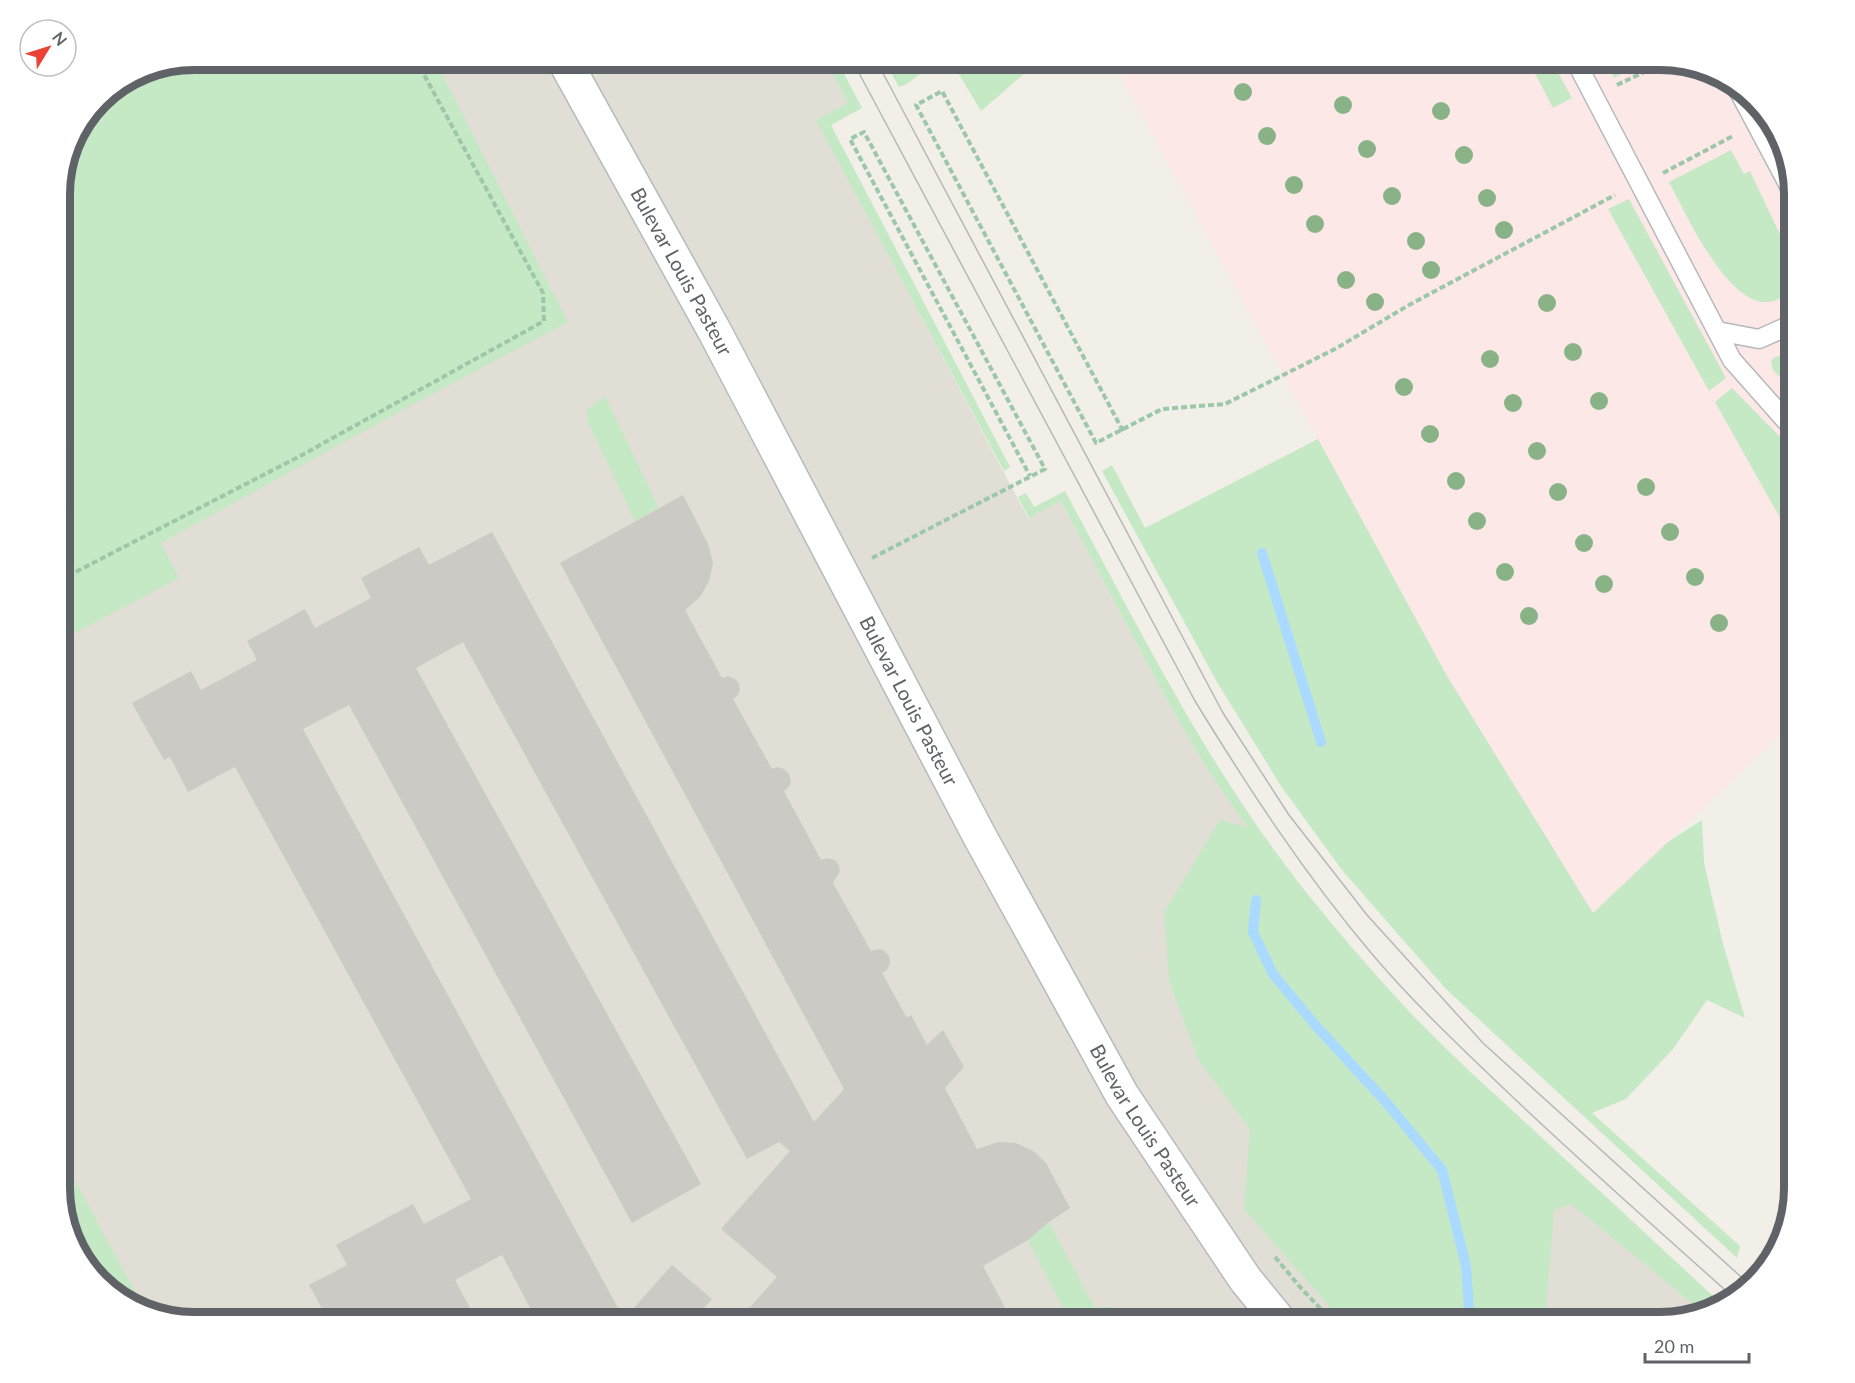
<svg xmlns="http://www.w3.org/2000/svg" width="1855" height="1383" viewBox="0 0 1855 1383" font-family="Lato,sans-serif">
<rect width="100%" height="100%" fill="#f1efe8"/>
<path fill="#e1ded6" d="M195 60H826L848 103 817 120 1028 518 1061 501 1167 700 1202 761 1248 828 1339 950 1713 1303 1716 1299 1724 1306 1720 1309 1660 1323H194L112 1295 74 1248 60 1197V186L74 135 106 94 143 70Z"/>
<path fill="#fce8e6" d="M1112 60H1661L1743 88 1781 135 1795 194V695L1789 697 1795 700V720L1593 914 1447 676Z"/>
<path fill="#c5e8c5" d="M195 60H435L568 322 406 408 161 543 179 578 60 641V186L74 135 106 94 143 70Z
M826 60H837L862 108 831 125 1010 467 1004 471 816 120 848 103Z
M884 60H1040L981 111 957 71 938 60 907 84 899 87Z
M1528 60H1551L1572 98 1553 108Z
M1604 60H1648L1614 78Z
M1731 150 1744 174 1750 171 1785 245 1789 290C1785 294 1780 299 1774 301 1730 314 1686 213 1669 182Z
M1629 199 1726 378 1709 391 1608 209Z
M1795 347V393L1773 370 1771 362 1773 358 1788 353Z
M1732 388 1795 452V535L1788 532 1715 402Z
M605 396 659 508 635 521 588 422 586 410Z
M1318 439 1447 676 1593 913 1668 842 1702 820 1704 863 1723 944 1745 1018 1707 1000 1673 1049 1626 1099 1592 1113 1740 1246 1737 1258 1446 989 1342 870 1281 786 1217 682 1102 471 1112 465 1145 528Z
M1065 491C1139 628 1208 769 1306 892 1337 931 1371 970 1405 1007 1443 1048 1486 1086 1527 1124 1590 1182 1653 1240 1716 1299L1713 1304 1708 1300 1703 1312 1571 1204 1554 1210 1545 1323H1344L1244 1209 1250 1129 1199 1061 1169 981 1164 912 1220 820 1247 827 1202 761 1167 700 1061 501 1029 518 1018 497 1026 493 1034 507Z
M60 1153 143 1306 112 1295 74 1248 60 1197Z
M1049 1222 1095 1308C1111 1304 1123 1308 1131 1323H1071L1028 1240Z"/>
<g fill="none" stroke-linecap="round" stroke-linejoin="round">
<path stroke="#aadaff" stroke-width="10" d="M1262 553 1321 742
M1256 900 1253 932 1273 974 1317 1027 1386 1102 1442 1170 1466 1266 1470 1323"/>
</g>
<path fill="#cccac5" d="M683 495 708 544 713 563 709 581 700 597 685 610 722 678 728 676 735 679 739 683 740 690 738 695 733 699 772 769 777 767 784 769 789 774 791 781 789 787 784 791 821 860 827 858 835 860 839 866 840 871 833 883 871 951 878 949 884 950 889 956 890 963 887 970 882 973 907 1018 911 1015 927 1045 943 1030 964 1067 945 1088 977 1149 999 1142 1016 1143 1033 1151 1046 1163 1070 1208 1049 1222 1028 1240 983 1266 1013 1323H736L777 1277 721 1229 790 1151 779 1142 747 1159 463 642 416 668 701 1184 632 1223 349 705 303 729 624 1319 672 1265 712 1299 690 1323H538L502 1255 455 1280 470 1308 443 1323H389L386 1317 375 1323H330L309 1285 347 1265 336 1245 413 1204 424 1224 471 1199 235 767 188 792 170 757 164 760 132 703 191 671 201 690 257 660 247 641 305 609 315 628 371 598 361 578 419 547 429 565 492 532 814 1122 844 1089 560 563Z"/>
<g fill="none" stroke-linecap="round" stroke-linejoin="round">
<defs>
<path id="lane" d="M1575 60 1732 360 1795 431
M1736 86 1795 197
M1717 331 1759 339 1795 323"/>
<g id="secondary">
<path id="s1" d="M564 60 715 332 980 837 1122 1095 1245 1279 1281 1323"/>
</g>
</defs>
<use href="#lane" stroke="#b5b8bc" stroke-width="21"/>
<use href="#secondary" stroke="#b6babf" stroke-width="36"/>
<path stroke="#9cc7a9" stroke-width="4" stroke-dasharray="6 3" stroke-linecap="butt" d="M1705 75 1709 83
M1617 85 1665 62
M1663 173 1733 136
M1123 431 942 91 916 105 1096 443 1162 409 1225 404 1335 349 1409 305 1615 195
M872 558 1045 469 864 132 850 139 1030 476
M60 580 302 455 544 321 543 293 416 60
M1275 1257 1300 1287 1334 1323"/>
<use href="#lane" stroke="#fff" stroke-width="18"/>
<use href="#secondary" stroke="#fff" stroke-width="33"/>
<path stroke="#b6b7b8" stroke-width="1.5" d="M852 60 1195 701C1249 789 1305 875 1372 954 1411 1000 1455 1042 1499 1084 1575 1157 1655 1227 1734 1298
M876 60 1223 713 1289 815 1367 915 1483 1043 1750 1285"/>
</g>
<g fill="#89b387">
<circle cx="1243" cy="92" r="9"/>
<circle cx="1343" cy="105" r="9"/>
<circle cx="1441" cy="111" r="9"/>
<circle cx="1267" cy="136" r="9"/>
<circle cx="1367" cy="149" r="9"/>
<circle cx="1464" cy="155" r="9"/>
<circle cx="1294" cy="185" r="9"/>
<circle cx="1392" cy="196" r="9"/>
<circle cx="1487" cy="198" r="9"/>
<circle cx="1315" cy="224" r="9"/>
<circle cx="1504" cy="230" r="9"/>
<circle cx="1416" cy="241" r="9"/>
<circle cx="1431" cy="270" r="9"/>
<circle cx="1346" cy="280" r="9"/>
<circle cx="1375" cy="302" r="9"/>
<circle cx="1547" cy="303" r="9"/>
<circle cx="1573" cy="352" r="9"/>
<circle cx="1490" cy="359" r="9"/>
<circle cx="1404" cy="387" r="9"/>
<circle cx="1599" cy="401" r="9"/>
<circle cx="1513" cy="403" r="9"/>
<circle cx="1430" cy="434" r="9"/>
<circle cx="1537" cy="451" r="9"/>
<circle cx="1456" cy="481" r="9"/>
<circle cx="1646" cy="487" r="9"/>
<circle cx="1558" cy="492" r="9"/>
<circle cx="1477" cy="521" r="9"/>
<circle cx="1670" cy="532" r="9"/>
<circle cx="1584" cy="543" r="9"/>
<circle cx="1505" cy="572" r="9"/>
<circle cx="1695" cy="577" r="9"/>
<circle cx="1604" cy="584" r="9"/>
<circle cx="1529" cy="616" r="9"/>
<circle cx="1719" cy="623" r="9"/>
</g>
<g text-anchor="middle" stroke-width="5" stroke-linejoin="round" paint-order="stroke">
<g font-size="20" fill="#5f6368" stroke="#fff">
<text dy="7" stroke="none"><textPath href="#s1" startOffset="242">Bulevar Louis Pasteur</textPath></text>
<text dy="7" stroke="none"><textPath href="#s1" startOffset="728">Bulevar Louis Pasteur</textPath></text>
<text dy="7" stroke="none"><textPath href="#s1" startOffset="1214">Bulevar Louis Pasteur</textPath></text>
</g>
</g>
<path d="M0 0H1855V1383H0ZM194 70H1660A124 124 0 0 1 1784 194V1188A124 124 0 0 1 1660 1312H194A124 124 0 0 1 70 1188V194A124 124 0 0 1 194 70Z" fill="#fff" fill-rule="evenodd"/>
<path fill="none" stroke="#5f6368" stroke-width="8" d="M194 70H1660A124 124 0 0 1 1784 194V1188A124 124 0 0 1 1660 1312H194A124 124 0 0 1 70 1188V194A124 124 0 0 1 194 70Z"/>
<g transform="translate(48 48) rotate(52)"><circle r="28" fill="#ffffff" stroke="#bfc1c3" stroke-width="1.5"/>
<path d="M0-4.5L10 22L0 15L-10 22Z" fill="#ea4335"/>
<text y="-9" font-size="16" font-weight="bold" text-anchor="middle" fill="#5f6368">N</text>
</g>
<path d="M1645 1353v9h104v-9" fill="none" stroke="#5f6368" stroke-width="3"/>
<text x="1654" y="1353" font-size="18" fill="#5f6368" stroke="#ffffff" stroke-width="4.5" paint-order="stroke">20 m</text>
</svg>
